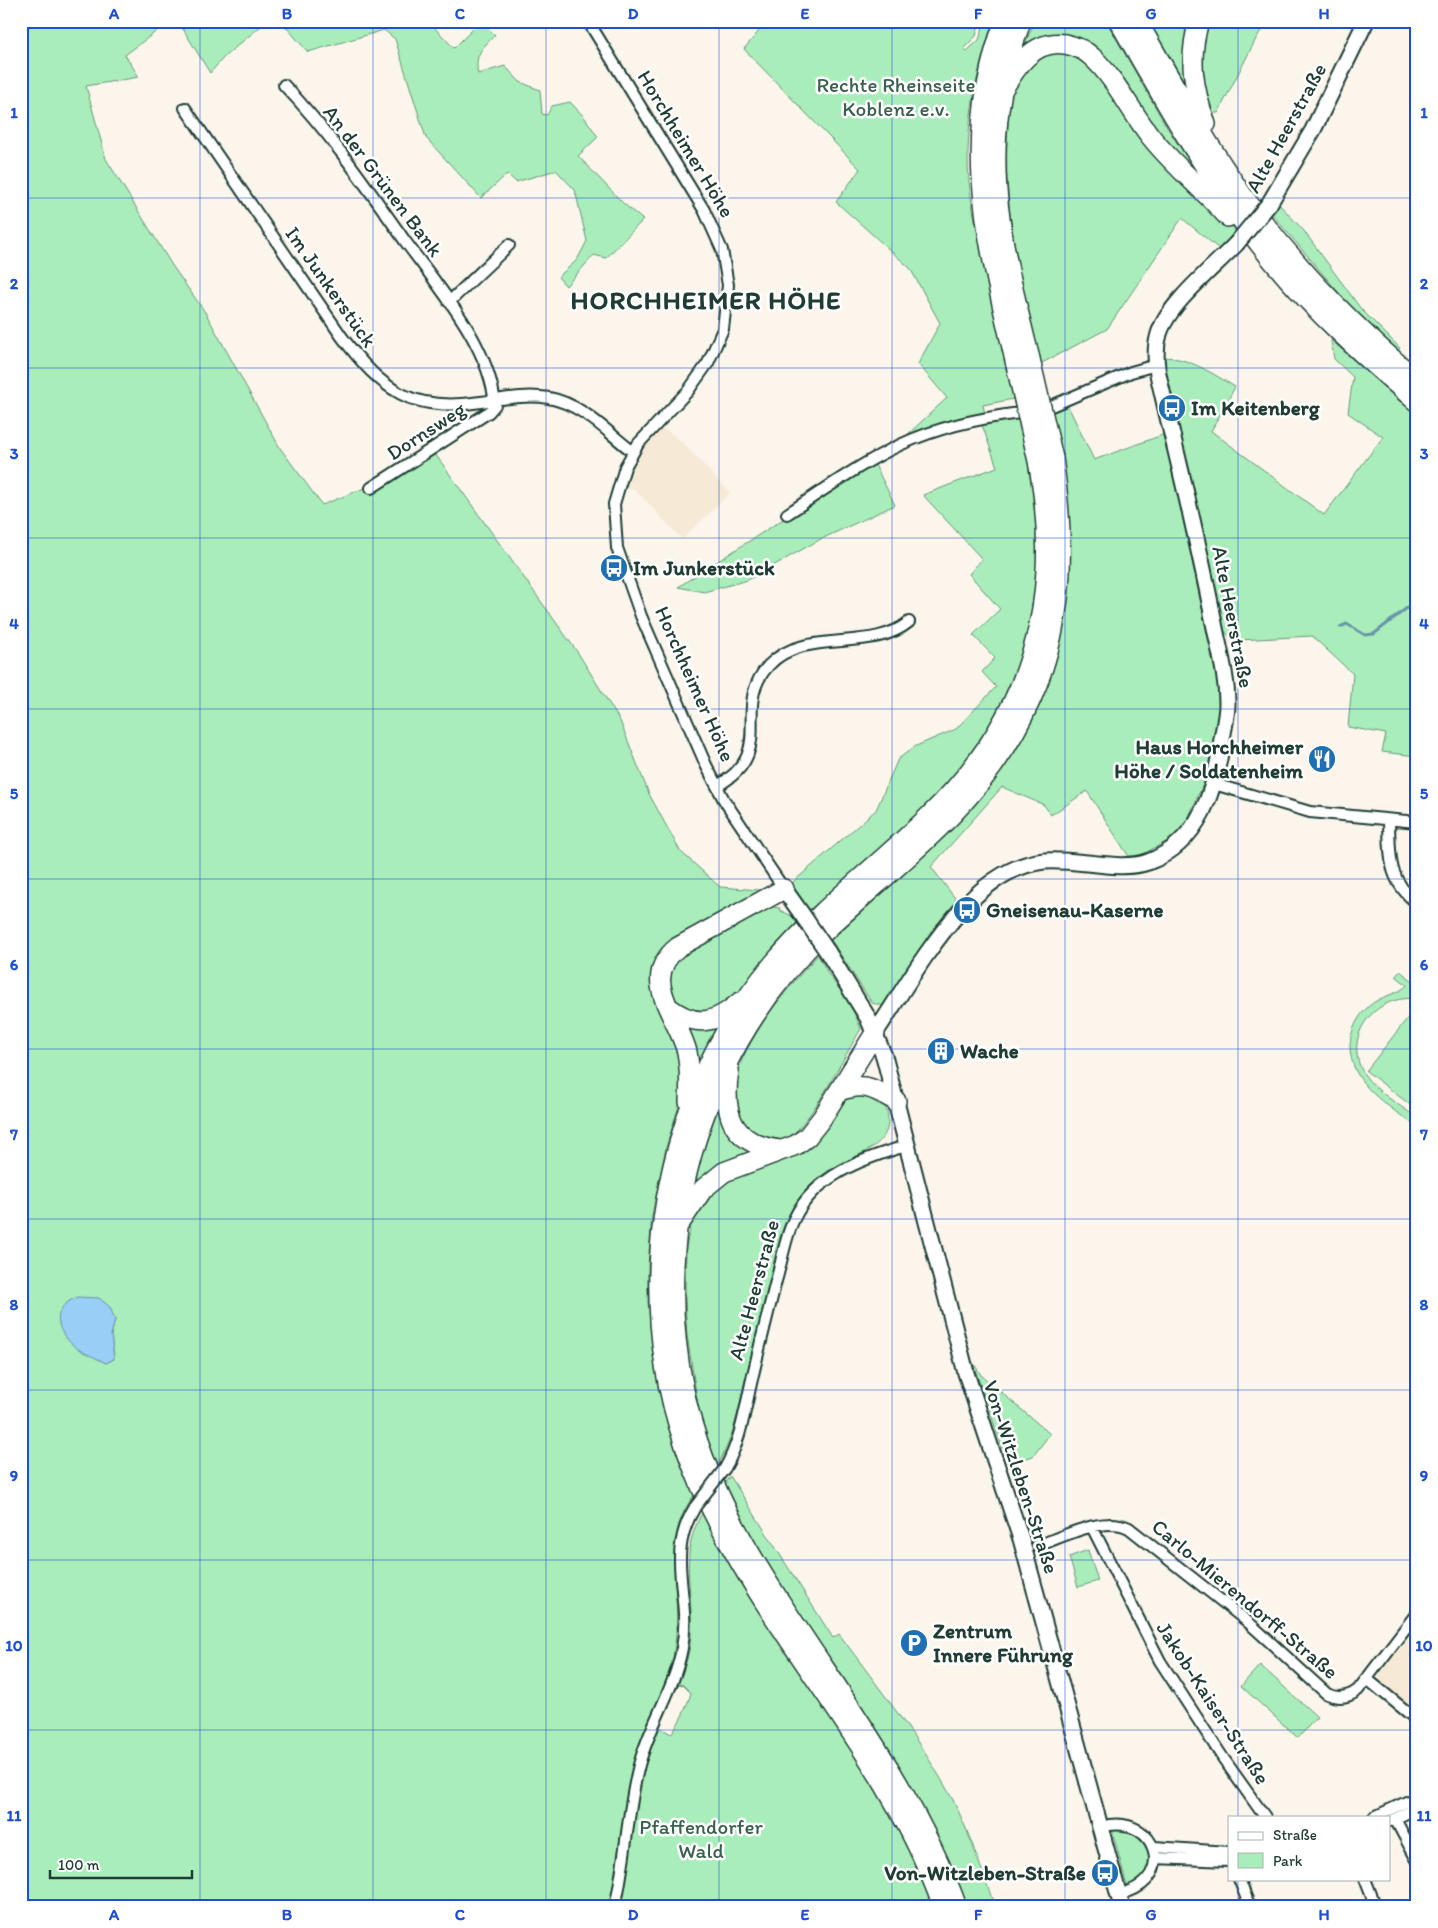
<svg xmlns="http://www.w3.org/2000/svg" width="1438" height="1928" viewBox="0 0 1438 1928" font-family="Itim,sans-serif">
<rect width="100%" height="100%" fill="#fbf5ec"/>
<filter id="ink" filterUnits="userSpaceOnUse"><feTurbulence type="fractalNoise" baseFrequency=".02" numOctaves="2"/><feDisplacementMap in="SourceGraphic" scale="10" xChannelSelector="R" yChannelSelector="G"/><feConvolveMatrix kernelMatrix="1 2 1 2 8 2 1 2 1" color-interpolation-filters="sRGB"/></filter>
<g filter="url(#ink)">
<path fill="#f6e9d5" d="M660 427 677 437 730 493 682 539 633 488H623L631 465 641 447Z
M1417 1621V1714L1382 1684 1378 1675Z"/>
<path fill="#a9eeba" stroke="#649677" fill-rule="evenodd" d="M21 21H170L125 55 139 77 86 86 106 159 173 267 205 312 280 448 322 505 362 489 433 451 578 653 620 721 649 794 680 851 720 887 760 890 757 896 661 958 678 1037 683 1093 666 1147 652 1215 648 1266V1303L664 1396 696 1493C661 1534 680 1583 676 1632 675 1649 672 1668 666 1684 657 1707 643 1729 636 1753 624 1803 621 1856 611 1907H21ZM115 1320 111 1335 114 1359 106 1363 96 1358Z
M178 21H267L225 56 210 73Z
M281 21H428L454 48 481 21 495 35C482 48 474 55 478 74L505 66 520 82 540 90 542 114 547 115 552 106 570 102 585 118 598 137 578 156 623 203 643 220 606 258 594 255 566 286 558 277 577 260 587 241 575 190 556 170 516 182 507 174 481 198 426 138 395 39 384 30 308 52Z
M764 21H980L976 36 964 48 967 51 979 40 985 21H993C979 63 969 107 968 152 967 195 978 235 988 276 999 321 1009 365 1020 410L1016 411 1013 399 983 405 985 414 910 438 908 434 947 398 918 364 940 323 910 268 836 202 860 169 744 49 766 23Z
M1035 21H1106L1168 129 1203 182 1188 171 1094 51 1022 50Z
M1149 21H1195L1188 88Z
M1204 21H1267L1257 37 1218 113H1206L1197 66Z
M1079 52 1236 231 1219 249 1182 218 1107 329 1040 364C1022 287 1001 206 1008 126 1009 115 1008 102 1012 92 1017 78 1029 65 1037 53Z
M1278 203 1304 231 1361 309 1400 348 1397 352 1345 300 1271 213Z
M1331 340 1417 415V756L1382 752 1386 734 1348 727 1353 674 1312 636 1239 640 1231 638 1219 625 1175 430 1180 428 1162 357C1189 357 1213 374 1235 387L1211 431 1324 515 1383 437 1348 413 1353 377 1334 359Z
M1068 406 1094 460 1165 434 1220 693 1221 713 1212 754 1204 782 1181 834 1131 860 1087 791 1051 815 1044 805 1002 787 931 867 958 902 885 1006 872 1003 831 940 904 873 1033 712 1050 411Z
M1021 415 1041 526 1031 638 987 740 906 827 863 862 809 911 795 892 792 883 876 810 898 759 916 746 956 729 996 687 982 672 995 658 973 635 1000 609 969 574 982 559 923 495 997 467 981 422Z
M874 463 895 505 819 540 748 580 704 592 678 587 864 467Z
M773 907 780 908 779 910 790 915 798 923 761 962 732 1001 717 1013 681 1011 666 987 676 956 766 908Z
M818 955 829 975 851 1005 861 1029C843 1058 817 1112 793 1134 781 1144 770 1141 757 1137 749 1135 746 1128 742 1121 709 1074 787 989 818 955Z
M1400 971 1417 984V999C1376 993 1341 1036 1364 1074 1376 1092 1400 1105 1417 1118V1127C1388 1105 1349 1085 1350 1044 1351 1030 1358 1016 1368 1007 1380 995 1399 995 1407 985L1396 976Z
M1417 1006V1110L1366 1071Z
M721 1023 695 1074 684 1025Z
M860 1092 884 1102C902 1148 856 1152 828 1171 813 1181 799 1196 790 1213 780 1231 776 1253 771 1274 763 1307 755 1340 747 1373 739 1406 734 1441 714 1470L702 1431 687 1335 685 1300 686 1247 693 1215 708 1190 829 1124 847 1098Z
M715 1101 762 1151 695 1192 692 1173Z
M972 1361 981 1375 1050 1434 1033 1456 1008 1464Z
M730 1476 833 1638 839 1634C879 1688 921 1741 953 1800 970 1834 982 1871 995 1907H962L722 1487Z
M704 1510 905 1832 937 1907H619L626 1875 638 1787 656 1725 671 1734C681 1721 686 1708 691 1693L683 1685 678 1684C685 1668 690 1652 691 1635 694 1589 677 1553 704 1510Z
M1088 1550 1098 1581 1078 1587 1069 1557Z
M1260 1665 1317 1717 1298 1738 1241 1686Z
M1122 1829C1127 1831 1136 1832 1140 1836 1158 1854 1150 1879 1127 1886L1112 1830Z"/>
<path fill="#99cef7" stroke="#6894a9" d="M78 1297 99 1298 110 1307 115 1320 111 1335 114 1359 106 1363C95 1357 84 1354 74 1346 55 1330 50 1307 78 1297Z"/>
<g fill="none" stroke-linecap="round" stroke-linejoin="round">
<path stroke="#6894a9" stroke-width="3" d="M1340 627 1347 624 1365 635 1374 634 1417 600"/>
<defs>
<path id="street" d="M588 21 704 210 722 250 728 285 723 329 708 363 688 391 638 444 625 467 614 504 617 548 641 616 706 765 724 800 784 889
M284 85C330 133 367 187 405 241 439 288 490 345 495 405L489 412 371 488
M185 108 342 337C382 390 411 413 481 402 503 399 527 394 549 398 582 404 607 432 632 451
M449 302 509 245
M1049 407 1131 372 1156 365
M787 514C824 490 861 463 902 444 939 427 980 418 1020 413
M1214 784 1310 812 1417 822
M717 786C780 751 729 708 769 665 805 627 870 654 909 622
M1389 821C1390 855 1387 880 1417 903
M725 1468C739 1444 744 1416 750 1388 758 1352 767 1317 776 1281 782 1261 785 1238 794 1219 814 1176 864 1158 906 1146
M1092 1527 1160 1661 1223 1758 1265 1817
M1037 1546C1062 1537 1104 1515 1129 1528L1248 1622 1327 1694C1338 1699 1348 1698 1358 1690L1417 1613
M1367 1679 1417 1720
M1374 1817 1417 1797
M1395 1819 1417 1860
M1390 1821 1417 1808
M1109 1825C1156 1818 1175 1876 1127 1892
M1154 1847 1229 1852
M1155 1858 1229 1861
M1239 1879 1250 1907
M1365 1879 1376 1907
M615 1907C626 1860 627 1811 639 1765 650 1724 675 1688 682 1648 692 1596 664 1557 695 1507"/>
<path id="secondary" d="M1269 204 1313 130 1366 21
M784 889 801 913
M827 951 868 1018 884 1056 966 1373 1021 1539 1122 1907
M875 1033C915 975 967 869 1044 861 1074 858 1121 872 1148 862 1200 843 1216 788 1222 739 1224 727 1227 715 1227 704 1227 675 1218 645 1213 618 1198 539 1178 461 1160 383 1156 367 1154 350 1159 334 1168 304 1214 267 1236 244"/>
<path id="highway" d="M1005 21C959 141 989 247 1016 365
M1021 21C976 148 999 234 1030 359
M1119 21C1166 104 1213 187 1273 261 1316 313 1366 358 1417 402
M1137 21C1171 80 1204 140 1243 196 1293 264 1352 326 1417 380
M1199 21C1188 58 1193 89 1206 124
M1000 94C1015 69 1032 39 1065 44 1075 46 1085 50 1092 57 1116 79 1131 112 1151 137 1174 166 1203 189 1228 217
M668 1007C696 1028 715 1024 740 1002
M729 1070C722 1115 732 1144 780 1150
M839 1091C865 1082 873 1088 896 1101
M689 1102C690 1085 690 1068 687 1052 678 1016 638 979 678 947L784 889
M680 1223 703 1189 724 1172 796 1145 807 1137 822 1118 875 1033
M943 1907C875 1713 697 1574 665 1366 643 1224 681 1073 774 963 821 908 879 865 930 815 1032 716 1064 599 1038 461
M957 1907C925 1820 876 1745 825 1669 766 1581 705 1495 684 1390 649 1222 703 1046 828 928 893 867 971 812 1015 731 1065 643 1067 556 1053 458"/>
</defs>
<use href="#street" stroke="#1f3d34" stroke-width="14"/>
<use href="#secondary" stroke="#1f3d34" stroke-width="19"/>
<use href="#highway" stroke="#1f3d34" stroke-width="22"/>
<use href="#street" stroke="#fff" stroke-width="10"/>
<use href="#secondary" stroke="#fff" stroke-width="15"/>
<use href="#highway" stroke="#fff" stroke-width="19"/>
<defs>
<path id="street-bridge" d="M695 1507 725 1468"/>
<path id="secondary-bridge" d="M1236 244 1269 204
M801 913 827 951"/>
<path id="highway-bridge" d="M1030 359 1053 458
M1016 365 1038 461"/>
</defs>
<use href="#street-bridge" stroke="#1f3d34" stroke-width="14" stroke-linecap="butt"/>
<use href="#secondary-bridge" stroke="#1f3d34" stroke-width="19" stroke-linecap="butt"/>
<use href="#highway-bridge" stroke="#1f3d34" stroke-width="22" stroke-linecap="butt"/>
<use href="#street-bridge" stroke="#fff" stroke-width="10"/>
<use href="#secondary-bridge" stroke="#fff" stroke-width="15"/>
<use href="#highway-bridge" stroke="#fff" stroke-width="19"/>
</g>
</g>
<path fill="none" stroke="#1d4ed8" stroke-width="1" stroke-opacity="0.55" d="M200 21V1907M373 21V1907M546 21V1907M719 21V1907M892 21V1907M1065 21V1907M1238 21V1817M21 198H1417M21 368H1417M21 538H1417M21 709H1417M21 879H1417M21 1049H1417M21 1219H1417M21 1390H1417M21 1560H1417M21 1730H1417M1238 1879V1907"/>
<defs>
<symbol id="bus-disc" viewBox="-11 -11 22 22"><circle r="9.5" fill="#1f6fb2" stroke="#fff"/><path d="M-5-6H5V4H4V6H2V4H-2V6H-4V4H-5ZM-3.5-4V0h7V-4ZM-3.5 1.2v1.5H-2V1.2ZM2 1.2v1.5H3.5V1.2Z" fill="#fff"/></symbol>
<symbol id="restaurant-disc" viewBox="-11 -11 22 22"><circle r="9.5" fill="#1f6fb2" stroke="#fff"/><path d="M-5-6h1v4h1v-4h1v4h1v-4h1v5L-1.5 .5V6h-2V.5L-5-1ZM5-6V6H3V1.5H1.5Q1.5-4 5-6Z" fill="#fff"/></symbol>
<symbol id="building-disc" viewBox="-11 -11 22 22"><circle r="9.5" fill="#1f6fb2" stroke="#fff"/><path d="M-4-6H4V6H1V3H-1V6H-4ZM-2.5-4.3h1.7v1.8h-1.7ZM.8-4.3h1.7v1.8H.8ZM-2.5-1h1.7V.8h-1.7ZM.8-1h1.7V.8H.8Z" fill="#fff"/></symbol>
<symbol id="parking-disc" viewBox="-11 -11 22 22"><circle r="9.5" fill="#1f6fb2" stroke="#fff"/><path d="M-3.5-5.5H1a3.5 3.5 0 0 1 0 7H-1V5.5H-3.5ZM-1-3.4V-.6H.8a1.4 1.4 0 0 0 0-2.8Z" fill="#fff"/></symbol>
</defs>
<g fill-rule="evenodd">
<use href="#bus-disc" x="1156" y="392" width="32" height="32"/>
<use href="#bus-disc" x="598" y="552" width="32" height="32"/>
<use href="#restaurant-disc" x="1306" y="743" width="32" height="32"/>
<use href="#bus-disc" x="951" y="894" width="32" height="32"/>
<use href="#building-disc" x="925" y="1035" width="32" height="32"/>
<use href="#parking-disc" x="898" y="1627" width="32" height="32"/>
<use href="#bus-disc" x="1089" y="1857" width="32" height="32"/>
</g>
<g text-anchor="middle" stroke-width="5" stroke-linejoin="round" paint-order="stroke">
<g font-size="21" fill="#3b604f" stroke="#fff">
<text x="896" y="92">Rechte Rheinseite<tspan x="896" dy="24">Koblenz e.v.</tspan></text>
<text x="701" y="1834">Pfaffendorfer<tspan x="701" dy="24">Wald</tspan></text>
</g>
<g font-size="21" fill="#1f3d34" stroke="#fff">
<text transform="translate(1286 128) rotate(-61)" y="7">Alte Heerstraße</text>
<text transform="translate(686 144) rotate(59)" y="7">Horchheimer Höhe</text>
<text transform="translate(383 181) rotate(53)" y="7">An der Grünen Bank</text>
<text transform="translate(331 287) rotate(55)" y="7">Im Junkerstück</text>
<text transform="translate(426 431) rotate(-33)" y="7">Dornsweg</text>
<text transform="translate(1233 617) rotate(79)" y="7">Alte Heerstraße</text>
<text transform="translate(695 684) rotate(66)" y="7">Horchheimer Höhe</text>
<text transform="translate(754 1290) rotate(-75)" y="7">Alte Heerstraße</text>
<text transform="translate(1021 1477) rotate(72)" y="7">Von-Witzleben-Straße</text>
<text transform="translate(1245 1599) rotate(40)" y="7">Carlo-Mierendorff-Straße</text>
<text transform="translate(1213 1703) rotate(57)" y="7">Jakob-Kaiser-Straße</text>
</g>
<g font-size="21" font-weight="bold" fill="#1f3d34" stroke="#fff" text-anchor="start">
<text x="1191" y="415">Im Keitenberg</text>
<text x="633" y="575">Im Junkerstück</text>
<text x="1303" y="754" text-anchor="end">Haus Horchheimer<tspan x="1303" dy="24">Höhe / Soldatenheim</tspan></text>
<text x="986" y="917">Gneisenau-Kaserne</text>
<text x="960" y="1058">Wache</text>
<text x="933" y="1638">Zentrum<tspan x="933" dy="24">Innere Führung</tspan></text>
<text x="1086" y="1880" text-anchor="end">Von-Witzleben-Straße</text>
</g>
<g font-size="26" font-weight="bold" letter-spacing="1" fill="#1f3d34" stroke="#fff">
<text x="706" y="309">HORCHHEIMER HÖHE</text>
</g>
</g>
<rect width="1438" height="1928" fill="none" stroke="#fff" stroke-width="55"/>
<rect x="1228" y="1816" width="162" height="65" fill="#ffffff" stroke="#a5b1ae"/>
<rect x="1238" y="1832" width="25" height="8" fill="#ffffff" stroke="#a5b1ae"/>
<text x="1273" y="1840" font-size="15" fill="#1f3d34">Straße</text>
<rect x="1238" y="1853" width="25" height="15" fill="#a9eeba" stroke="#a5b1ae"/>
<text x="1273" y="1866" font-size="15" fill="#1f3d34">Park</text>
<path d="M50 1870v8h142v-8" fill="none" stroke="#1f3d34" stroke-width="2.5"/>
<text x="58" y="1870" font-size="15" fill="#1f3d34" stroke="#ffffff" stroke-width="4" paint-order="stroke">100 m</text>
<rect x="28" y="28" width="1382" height="1872" fill="none" stroke="#1d4ed8" stroke-width="2"/>
<g font-size="16" text-anchor="middle" font-weight="bold" fill="#1d4ed8">
<text x="114" y="19">A</text>
<text x="287" y="19">B</text>
<text x="460" y="19">C</text>
<text x="633" y="19">D</text>
<text x="805" y="19">E</text>
<text x="978" y="19">F</text>
<text x="1151" y="19">G</text>
<text x="1324" y="19">H</text>
<text x="14" y="118">1</text>
<text x="1424" y="118">1</text>
<text x="14" y="289">2</text>
<text x="1424" y="289">2</text>
<text x="14" y="459">3</text>
<text x="1424" y="459">3</text>
<text x="14" y="629">4</text>
<text x="1424" y="629">4</text>
<text x="14" y="799">5</text>
<text x="1424" y="799">5</text>
<text x="14" y="970">6</text>
<text x="1424" y="970">6</text>
<text x="14" y="1140">7</text>
<text x="1424" y="1140">7</text>
<text x="14" y="1310">8</text>
<text x="1424" y="1310">8</text>
<text x="14" y="1481">9</text>
<text x="1424" y="1481">9</text>
<text x="14" y="1651">10</text>
<text x="1424" y="1651">10</text>
<text x="14" y="1821">11</text>
<text x="1424" y="1821">11</text>
<text x="114" y="1920">A</text>
<text x="287" y="1920">B</text>
<text x="460" y="1920">C</text>
<text x="633" y="1920">D</text>
<text x="805" y="1920">E</text>
<text x="978" y="1920">F</text>
<text x="1151" y="1920">G</text>
<text x="1324" y="1920">H</text>
</g>
</svg>
